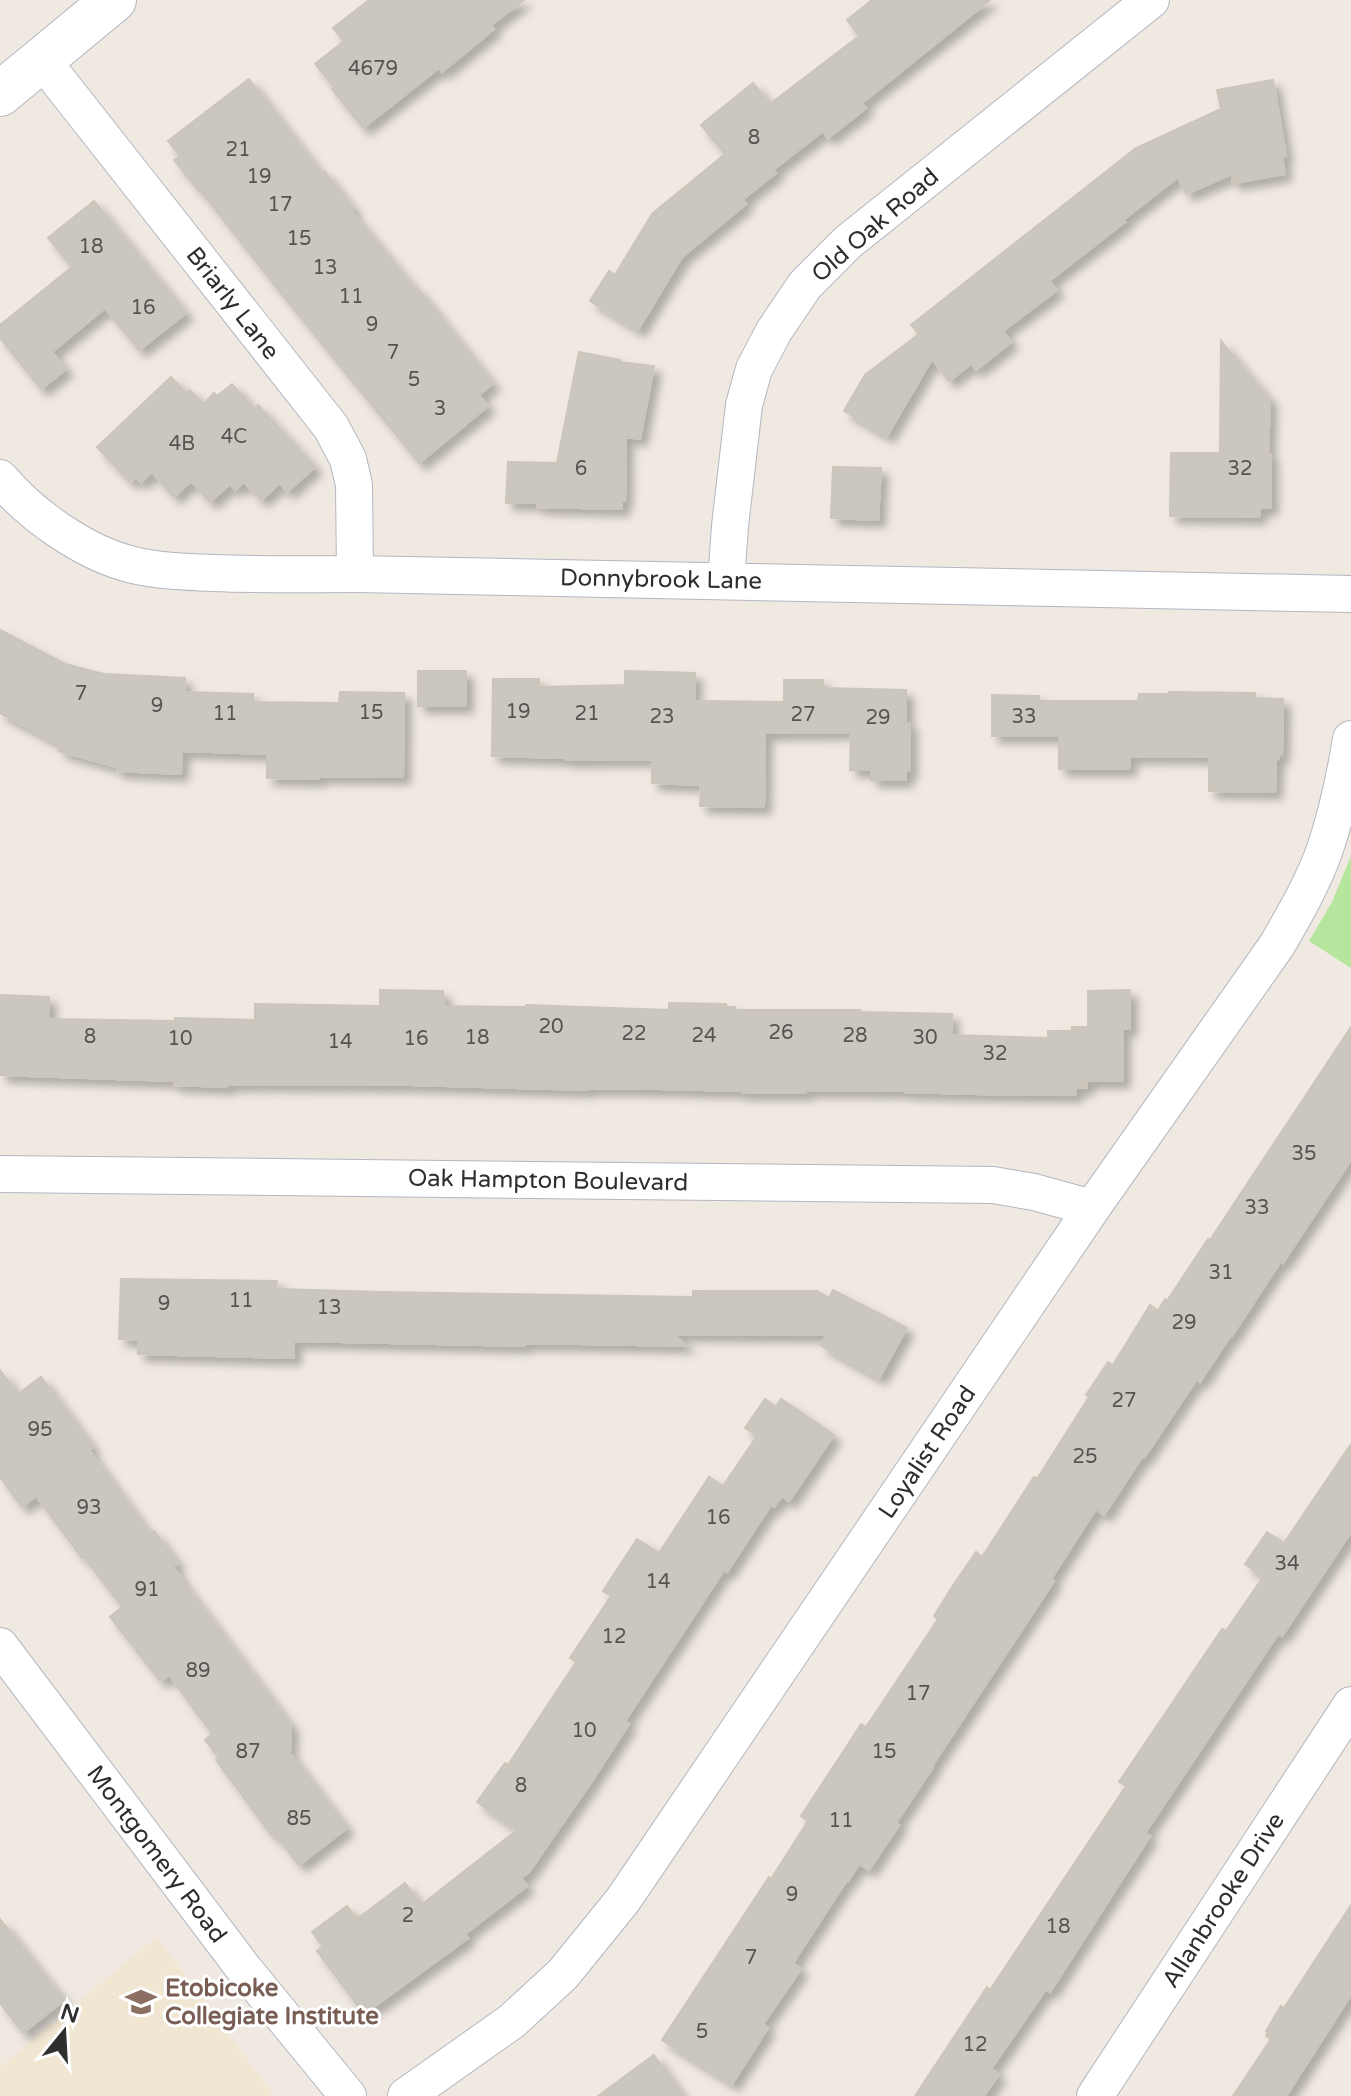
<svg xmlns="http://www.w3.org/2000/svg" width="1351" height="2096" viewBox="0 0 1351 2096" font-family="'Varela Round',sans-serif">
<defs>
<filter id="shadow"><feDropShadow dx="7" dy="7" stdDeviation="4" flood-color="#0004"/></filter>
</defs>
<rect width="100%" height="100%" fill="#efe9e1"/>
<path fill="#f0e6d1" d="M157 1937 274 2096H0V2067Z"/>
<path fill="#b6e59e" d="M1351 856V968L1309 941 1332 902Z"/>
<path fill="#cbc7bf" stroke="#cbc5ba" stroke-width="2" filter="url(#shadow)" d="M369 0H524L491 25 494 29 442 72 439 68 363 128 332 89 334 87 315 64 344 41 333 28Z
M872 0H990L862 103 866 108 828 138 823 131 773 170 776 173 742 200 746 204 682 257 638 330 590 301 609 271 615 275 652 214 725 154 701 125 753 83 770 104 859 36 847 20Z
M249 79 321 173 324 171 354 209 351 211 416 290 418 289 493 383 479 395 488 406 419 463 280 292 200 190 199 191 174 160 180 156 168 141Z
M1273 80 1286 156 1282 157 1285 174 1233 183 1232 174 1186 194 1178 177 1123 220 1125 222 1049 281 1057 290 1003 331 1011 342 976 370 971 364 949 381 932 359 887 436 844 411 865 375 919 334 911 325 1136 148 1221 109 1217 90Z
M94 201 186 313 139 350 105 308 52 352 66 369 41 389 0 338V325L72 267 48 238Z
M1221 341 1270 400 1268 454H1271V508H1260L1259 517 1170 516 1171 453H1220Z
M579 352 620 360 619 362 654 366 640 439 626 437 625 501H622V509L537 507V503H506L508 462 557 463Z
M171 377 186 393 190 390 203 404 214 393 217 396 232 384 255 409 258 405 315 467 287 492 280 483 261 500 244 482 235 490 230 484 210 502 191 481 174 497 152 472 141 482 136 477 130 482 97 447Z
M833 467 881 468 878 520 831 518Z
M0 630 65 664 104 674 185 678 184 692 253 694V702L339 703 340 692 404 693 403 777 319 776V779L267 778V754L182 751 181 774 117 771V767L59 751 61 745 0 713Z
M418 671H466V706H418Z
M625 671 695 673 694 701 784 702V680H823V688L906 690V723H910V771H906V780H871V770H850L851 732 765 733 764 807 700 806 701 785 652 783V759L565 760V758L492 756 493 679H539V687L625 685Z
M1169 692 1255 693V698L1283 699 1282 755 1279 754 1278 760H1276L1275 792 1209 791V757L1130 756 1129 769H1059V736H992V695L1039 696V701H1138L1139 694H1169Z
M380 990 443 991V1000H445V1006L526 1007V1005L669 1010V1003L726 1004V1007H735V1010H860V1012L952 1014 951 1035 1048 1038V1031H1072V1027H1088V991L1130 990V1029H1123V1081H1087V1087L1076 1088V1095L974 1094 905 1092V1091L806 1090V1093H742V1091L661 1089 589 1088V1090L411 1085 227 1084V1087L174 1085V1081L0 1075V995L49 997V1019L175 1021V1018L255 1020V1004L380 1006Z
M1351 1027V1160L1283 1263 1281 1261 1232 1336 1231 1335 1200 1382 1197 1379 1144 1458 1142 1457 1104 1515 1096 1509 1051 1579 1054 1581 932 1766 933 1767 896 1823 899 1825 869 1870 859 1864 848 1881 847 1880 793 1963 801 1969 763 2024 768 2028 732 2084 662 2040 769 1877 771 1879 808 1821 801 1816 845 1749 861 1724 866 1727 938 1619 934 1616 954 1584 976 1552 982 1557 1034 1477 1037 1479 1089 1397 1086 1395 1108 1362 1113 1365 1150 1305 1158 1311 1165 1299 1167 1301 1208 1239 1210 1240Z
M121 1279 277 1281 276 1289 381 1292 693 1297V1291H817L829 1298 833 1290 907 1328 879 1378 820 1345 827 1335 672 1334 688 1346 525 1343V1346L294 1341V1358L138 1354V1340L119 1339Z
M0 1370 18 1394 41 1377 93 1447 89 1450 150 1534 154 1531 178 1563 173 1567 181 1577 180 1578 291 1725 290 1753 347 1828 299 1865 275 1834 272 1836 216 1760 219 1758 205 1740 212 1734 169 1675 160 1681 110 1617 122 1607 84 1557 82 1558 36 1496 22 1507 0 1477Z
M765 1399 776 1407 781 1399 834 1435 789 1501 782 1496 774 1507 771 1505 727 1572 724 1570 625 1721 629 1724 592 1781 529 1872 521 1878 527 1886 465 1934 468 1938 364 2014 317 1951 323 1947 312 1932 347 1906 357 1919 405 1883 421 1905 517 1830 477 1802 505 1763 508 1765 576 1662 570 1658 611 1596 603 1591 637 1539 659 1553 709 1477 723 1486 757 1436 745 1428Z
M1351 1444V1532L1282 1636 1278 1634 1145 1833 1150 1836 1050 1992 1046 1989 991 2069 999 2074 984 2096H915L987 1987 990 1990 1126 1786 1119 1782 1179 1693 1222 1629 1226 1631 1263 1577 1245 1564 1267 1532 1284 1543Z
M1351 1905V1995L1286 2096H1233L1271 2039 1266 2036 1268 2032 1266 2031 1281 2006 1284 2008Z
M0 1919 64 2000 23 2033 0 2003Z
M654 2055 683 2096H598Z"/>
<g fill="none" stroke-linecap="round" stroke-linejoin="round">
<defs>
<path id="street" d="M42 60 331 427 348 459 354 485 355 574
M0 478C31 515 84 553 133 565 159 571 186 572 213 573 260 575 307 574 355 574L1351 594
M726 581 730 526 744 405 754 369 774 331 805 285 848 242 1151 0
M0 1174 993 1185 1034 1192 1092 1208
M0 1646 244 1969 348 2096
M406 2096 512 2021 563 1974 623 1900 1092 1208 1277 945C1295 914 1313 883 1325 849 1337 813 1345 776 1351 739
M1095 2096 1351 1705"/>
<path id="secondary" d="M0 94 114 0"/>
</defs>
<use href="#street" stroke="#b4b7c1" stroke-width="38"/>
<use href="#secondary" stroke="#b4b7c1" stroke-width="46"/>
<use href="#street" stroke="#fff" stroke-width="36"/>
<use href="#secondary" stroke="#fff" stroke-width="44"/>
</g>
<defs>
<symbol id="school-bare" viewBox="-9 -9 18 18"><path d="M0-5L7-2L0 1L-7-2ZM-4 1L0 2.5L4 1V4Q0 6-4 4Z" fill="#8d6e63" stroke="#fff" stroke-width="2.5" paint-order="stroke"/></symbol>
</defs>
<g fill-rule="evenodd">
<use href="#school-bare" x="119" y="1980" width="44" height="44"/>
</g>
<g text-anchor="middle" stroke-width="6" stroke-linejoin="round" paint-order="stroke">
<g font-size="20" fill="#555452">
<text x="373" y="75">4679</text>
<text x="754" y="144">8</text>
<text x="238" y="156">21</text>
<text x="259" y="183">19</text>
<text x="280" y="211">17</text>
<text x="299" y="245">15</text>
<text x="91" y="253">18</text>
<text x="325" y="274">13</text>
<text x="351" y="303">11</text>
<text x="143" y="314">16</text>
<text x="372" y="331">9</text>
<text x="393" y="359">7</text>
<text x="414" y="386">5</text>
<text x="440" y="415">3</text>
<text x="234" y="443">4C</text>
<text x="182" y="450">4B</text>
<text x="581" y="475">6</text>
<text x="1240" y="475">32</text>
<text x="81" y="700">7</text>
<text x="157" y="712">9</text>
<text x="518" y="718">19</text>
<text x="371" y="719">15</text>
<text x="225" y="720">11</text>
<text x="587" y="720">21</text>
<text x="803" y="721">27</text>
<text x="662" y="723">23</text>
<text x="1024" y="723">33</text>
<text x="878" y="724">29</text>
<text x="551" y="1033">20</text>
<text x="781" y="1039">26</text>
<text x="634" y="1040">22</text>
<text x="704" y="1042">24</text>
<text x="855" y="1042">28</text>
<text x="90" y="1043">8</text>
<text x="477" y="1044">18</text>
<text x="925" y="1044">30</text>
<text x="180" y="1045">10</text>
<text x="416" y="1045">16</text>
<text x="340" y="1048">14</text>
<text x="995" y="1060">32</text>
<text x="1304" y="1160">35</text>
<text x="1257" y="1214">33</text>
<text x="1221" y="1279">31</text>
<text x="241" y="1307">11</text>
<text x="164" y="1310">9</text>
<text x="329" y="1314">13</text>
<text x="1184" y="1329">29</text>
<text x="1124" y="1407">27</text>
<text x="40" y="1436">95</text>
<text x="1085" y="1463">25</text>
<text x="89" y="1514">93</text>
<text x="718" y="1524">16</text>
<text x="1287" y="1570">34</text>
<text x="658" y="1588">14</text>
<text x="147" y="1596">91</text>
<text x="614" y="1643">12</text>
<text x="198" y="1677">89</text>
<text x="918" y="1700">17</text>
<text x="584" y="1737">10</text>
<text x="248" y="1758">87</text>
<text x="884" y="1758">15</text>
<text x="521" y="1792">8</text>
<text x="299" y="1825">85</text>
<text x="841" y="1827">11</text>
<text x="792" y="1901">9</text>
<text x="408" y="1922">2</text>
<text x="1058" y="1933">18</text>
<text x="751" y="1964">7</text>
<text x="702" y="2038">5</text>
<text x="975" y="2051">12</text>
</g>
<g font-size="24" fill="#2e2e2e" stroke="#fff">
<text transform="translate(875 225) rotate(-41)" y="8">Old Oak Road</text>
<text transform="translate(233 303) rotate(52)" y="8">Briarly Lane</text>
<text transform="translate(661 579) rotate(1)" y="8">Donnybrook Lane</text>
<text transform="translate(548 1180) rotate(1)" y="8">Oak Hampton Boulevard</text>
<text transform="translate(927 1452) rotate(-56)" y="8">Loyalist Road</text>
<text transform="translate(157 1854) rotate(53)" y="8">Montgomery Road</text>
<text transform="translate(1223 1900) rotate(-57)" y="8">Allanbrooke Drive</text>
</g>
<g font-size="24" font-weight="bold" fill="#785e54" stroke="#fff" text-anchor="start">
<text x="165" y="1996">Etobicoke<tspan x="165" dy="28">Collegiate Institute</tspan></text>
</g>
</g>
<g transform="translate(64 2032) rotate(18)" stroke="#ffffff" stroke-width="6" paint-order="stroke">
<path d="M0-6L14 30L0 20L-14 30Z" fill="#2e2e2e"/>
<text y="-12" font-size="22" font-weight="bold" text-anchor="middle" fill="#2e2e2e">N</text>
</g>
</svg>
